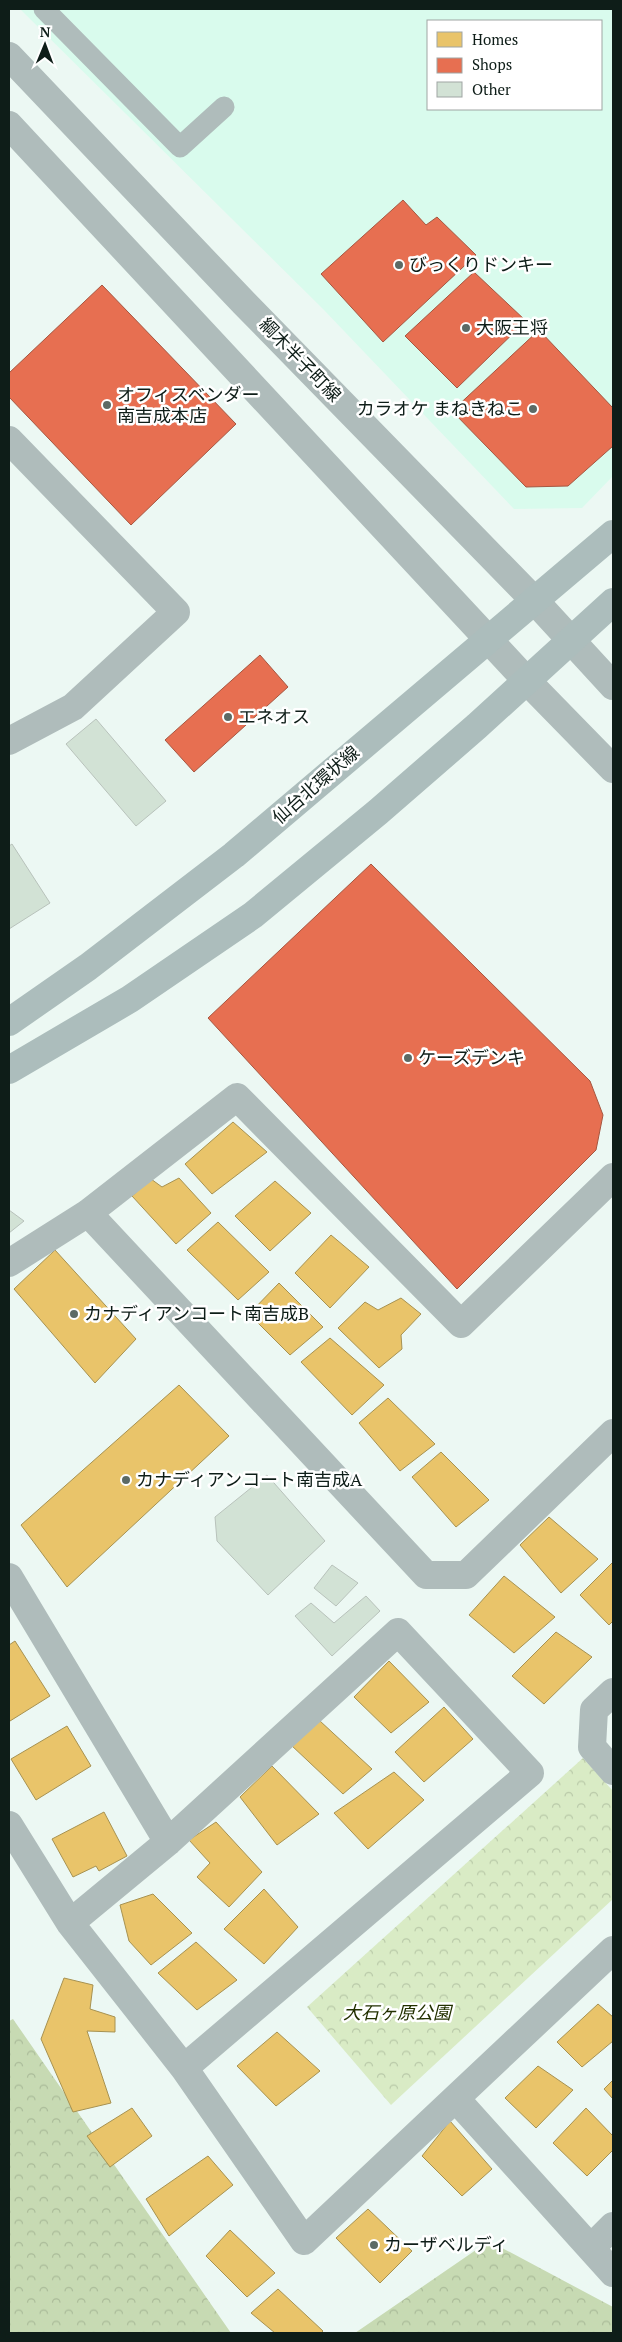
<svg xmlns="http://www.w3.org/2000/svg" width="622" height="2342" viewBox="0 0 622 2342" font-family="'PT Serif','Noto Sans JP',serif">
<defs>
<pattern id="forest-crowns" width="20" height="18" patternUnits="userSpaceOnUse" patternTransform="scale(1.25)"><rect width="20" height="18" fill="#c7dab3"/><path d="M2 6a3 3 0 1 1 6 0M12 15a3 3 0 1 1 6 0" fill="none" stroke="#ab9"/></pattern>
<pattern id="park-crowns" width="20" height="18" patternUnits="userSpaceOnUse" patternTransform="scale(1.25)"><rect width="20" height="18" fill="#d9ebc5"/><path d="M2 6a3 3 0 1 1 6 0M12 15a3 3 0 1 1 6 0" fill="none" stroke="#b9c9a8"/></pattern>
</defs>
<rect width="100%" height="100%" fill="#ecf8f3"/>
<path fill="#d9fbed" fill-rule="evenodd" d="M20 9H613V476L582 508 514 509 323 309ZM428 21H601V109H428Z"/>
<path fill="url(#forest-crowns)" d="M13 2019 231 2333H9V2021Z
M489 2241 613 2307V2333H355Z"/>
<path fill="url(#park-crowns)" d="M583 1758 613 1791V1899L391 2105 307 2007Z"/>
<path fill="#e9c46a" stroke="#a79251" d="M233 1122 267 1152 212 1194 185 1164Z
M179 1178 211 1213 176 1244 132 1196 151 1179 162 1187Z
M275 1181 311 1213 270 1251 235 1216Z
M218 1222 269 1272 238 1300 187 1250Z
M331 1235 369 1267 330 1308 295 1273Z
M55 1250 136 1339 95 1383 14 1289Z
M279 1283 323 1327 290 1355 249 1314Z
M401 1298 421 1314 401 1335 402 1349 379 1368 338 1328 365 1302 378 1310Z
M330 1338 384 1385 352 1415 301 1362Z
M179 1385 229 1436 67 1587 21 1525Z
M388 1398 435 1444 400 1471 359 1423Z
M441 1452 489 1500 456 1527 412 1477Z
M549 1517 598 1559 561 1593 520 1545Z
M613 1562V1621L609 1625 580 1595Z
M504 1576 555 1617 514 1653 469 1615Z
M556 1632 592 1657 544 1704 512 1676Z
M15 1641 50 1696 10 1721 9 1719V1645Z
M389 1661 429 1702 391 1733 354 1697Z
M444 1707 473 1739 424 1782 395 1752Z
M320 1721 372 1769 343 1794 291 1745Z
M67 1726 91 1766 36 1800 11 1759Z
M272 1766 319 1814 277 1845 240 1797Z
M394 1772 424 1800 368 1849 334 1813Z
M104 1812 127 1856 99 1871 96 1866 73 1877 52 1839Z
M216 1822 262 1872 229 1907 197 1877 210 1863 189 1840Z
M264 1889 298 1927 264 1964 224 1929Z
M153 1894 192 1933 151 1965 129 1941 120 1905Z
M196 1942 237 1980 197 2010 158 1973Z
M64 1978 93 1985 90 2009 115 2017V2032L87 2031 111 2103 73 2112 41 2039Z
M598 2004 613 2017V2041L582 2067 557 2042Z
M277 2032 320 2071 276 2106 237 2066Z
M538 2066 573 2090 536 2128 505 2098Z
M613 2080V2099L604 2089Z
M132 2108 152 2136 110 2167 87 2136Z
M586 2108 613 2136V2150L587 2176 553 2143Z
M450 2121 492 2169 462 2196 422 2156Z
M208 2156 233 2185 169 2236 146 2199Z
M368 2209 412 2251 380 2283 336 2238Z
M230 2230 275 2273 247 2297 206 2256Z
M278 2289 323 2331 321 2333H275L251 2313Z"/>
<path fill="#e76f51" stroke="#a65640" d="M403 200 426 225 437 217 476 255 383 342 321 274Z
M474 272 526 321 457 388 405 336Z
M102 285 236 424 131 525 9 397V373Z
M539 330 613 408V446L568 486 526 487 452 411Z
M260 655 288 687 194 772 165 740Z
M371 864 590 1081 603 1115 596 1150 457 1289 208 1018Z"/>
<path fill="#d2e2d5" stroke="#b8c2bb" d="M96 719 166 801 136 826 66 744Z
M12 844 50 903 9 929V846Z
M9 1210 24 1221 9 1233Z
M267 1475 325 1541 268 1595 217 1541 215 1517Z
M332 1565 358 1583 336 1606 314 1588Z
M366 1596 380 1611 332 1656 295 1616 311 1603 334 1623Z"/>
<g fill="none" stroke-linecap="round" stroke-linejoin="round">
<path stroke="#afbcbb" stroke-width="21" d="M44 9 180 147 224 107"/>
<path stroke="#afbcbb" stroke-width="28" d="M9 440 176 612 73 707 9 741
M88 1213 426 1575H466L613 1433
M9 1263 88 1213 237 1097 461 1324 613 1177
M9 1577 168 1842
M613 1692 594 1710 592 1747 613 1771
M9 1825 70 1923 184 2068 304 2241 613 1950
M70 1923 168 1842 398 1632 530 1773 184 2068
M456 2099 613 2273
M592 2247 613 2226"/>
<path stroke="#afbcbb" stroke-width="28" d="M9 56 244 303 534 600 613 686
M9 125 527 681 613 769"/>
<path stroke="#acbdbc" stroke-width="28" d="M9 1022 88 967 234 855 613 534
M9 1070 130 999 253 915 378 812 477 726 613 602"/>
</g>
<g fill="#5c6a65" stroke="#fff" stroke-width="2">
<circle cx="399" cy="265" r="5"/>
<circle cx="466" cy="328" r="5"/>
<circle cx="107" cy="405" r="5"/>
<circle cx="533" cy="409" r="5"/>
<circle cx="228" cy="717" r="5"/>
<circle cx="408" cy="1058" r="5"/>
<circle cx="74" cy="1314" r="5"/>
<circle cx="126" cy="1480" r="5"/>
<circle cx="374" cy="2245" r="5"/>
</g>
<g text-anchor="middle" stroke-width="5" stroke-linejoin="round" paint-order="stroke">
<g font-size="18" fill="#0e1d18" stroke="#fff" text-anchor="start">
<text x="409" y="271">びっくりドンキー</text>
<text x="476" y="334">大阪王将</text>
<text x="117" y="401">オフィスベンダー<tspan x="117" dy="21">南吉成本店</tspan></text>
<text x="523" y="415" text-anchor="end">カラオケ まねきねこ</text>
<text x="238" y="723">エネオス</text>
<text x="418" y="1064">ケーズデンキ</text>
<text x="84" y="1320">カナディアンコート南吉成B</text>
<text x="136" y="1486">カナディアンコート南吉成A</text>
<text x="384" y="2251">カーザベルディ</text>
</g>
<g font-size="18" fill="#0e1d18" stroke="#fff">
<text transform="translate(300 360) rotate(46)" y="6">綱木半子町線</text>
<text transform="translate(316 785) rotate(-41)" y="6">仙台北環状線</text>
</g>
<g font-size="18" font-style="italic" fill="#233100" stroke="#fff">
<text x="397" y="2019">大石ヶ原公園</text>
</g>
</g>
<rect width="622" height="2342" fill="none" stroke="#0e1d18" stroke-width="20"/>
<rect x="427" y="20" width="175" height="90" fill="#ffffff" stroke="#9fa5a3"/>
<rect x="437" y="32" width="25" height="15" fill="#e9c46a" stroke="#9fa5a3"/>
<text x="472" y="45" font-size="15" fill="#0e1d18">Homes</text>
<rect x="437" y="58" width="25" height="15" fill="#e76f51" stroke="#9fa5a3"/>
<text x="472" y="70" font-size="15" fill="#0e1d18">Shops</text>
<rect x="437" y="82" width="25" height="15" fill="#d2e2d5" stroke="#9fa5a3"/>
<text x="472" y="95" font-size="15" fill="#0e1d18">Other</text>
<g transform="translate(45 45) rotate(1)" stroke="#ffffff" stroke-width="4" paint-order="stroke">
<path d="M0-4L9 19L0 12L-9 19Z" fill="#0e1d18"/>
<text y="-8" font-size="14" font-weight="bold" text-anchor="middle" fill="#0e1d18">N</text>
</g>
</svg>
